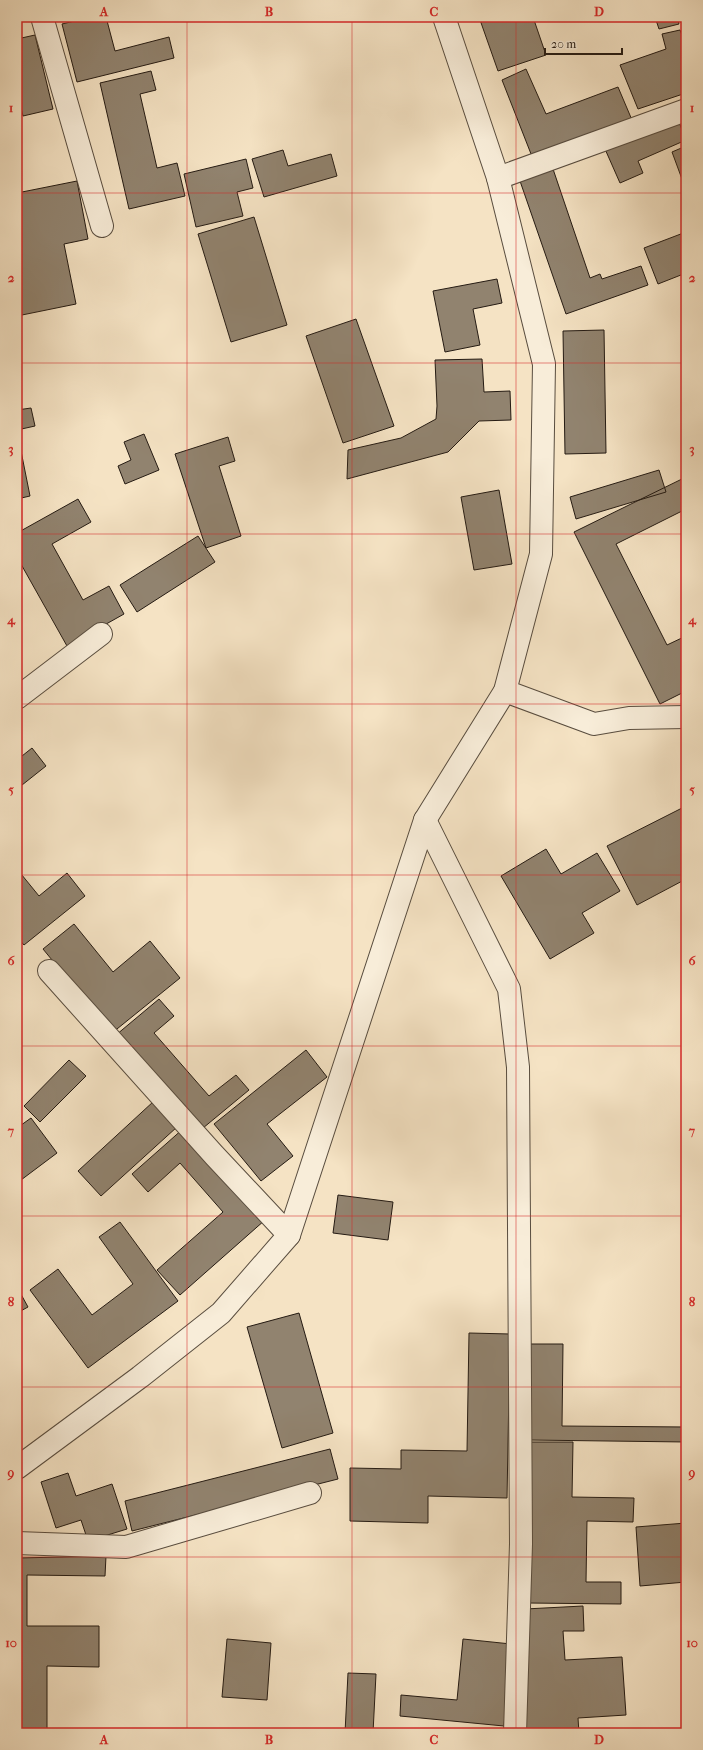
<svg xmlns="http://www.w3.org/2000/svg" width="703" height="1750" viewBox="0 0 703 1750" font-family="'IM FELL French Canon',serif">
<rect width="100%" height="100%" fill="#f5e3c4"/>
<filter id="stains"><feTurbulence type="fractalNoise" baseFrequency=".005" numOctaves="4"/><feColorMatrix values="0 0 0 0 .2 0 0 0 0 .09 0 0 0 0 .02 0 0 0 .5 -.17"/></filter>
<radialGradient id="worn" r=".72"><stop offset=".6" stop-color="#630" stop-opacity="0"/><stop offset="1" stop-color="#630" stop-opacity=".3"/></radialGradient>
<path fill="#91836f" stroke="#251b13" d="M17 17H34V18L17 22Z
M91 17H106L115 51 169 37 174 58 77 82 62 24Z
M479 17H533L546 55 498 71Z
M655 17H677L679 24 659 29Z
M680 30 686 45V93L638 109 620 65 666 49 662 34Z
M35 35 53 109 23 116 17 90V39Z
M526 69 546 114 618 87 632 120 533 159 502 80Z
M151 71 156 90 140 94 157 168 177 163 185 196 129 209 100 83Z
M677 117 686 140 638 161 643 173 620 183 605 149Z
M686 146V190L672 152Z
M283 150 288 166 331 154 337 176 264 197 252 159Z
M246 159 253 188 237 192 243 216 196 227 184 174Z
M553 169 590 278 600 274 602 279 641 266 648 285 566 314 520 181Z
M77 181 88 239 64 244 76 304 17 316V193Z
M254 217 287 325 231 342 198 234Z
M686 232V273L658 284 644 248Z
M497 279 502 303 473 309 480 345 445 352 433 291Z
M356 319 394 426 343 443 306 336Z
M604 330 606 453 565 454 563 331Z
M482 359 484 392 510 391 511 420 479 421 448 452 347 479 348 450 401 438 436 419 437 406 435 360Z
M31 408 35 426 17 430V410Z
M17 431 30 496 17 499Z
M144 434 159 470 125 484 118 466 131 460 124 442Z
M228 437 235 461 219 466 241 536 206 548 175 454Z
M659 470 666 492 576 519 570 497Z
M686 477V509L616 544 667 645 686 636V691L660 704 574 532Z
M499 490 512 564 474 570 461 497Z
M78 499 91 522 52 544 83 600 109 586 124 614 67 646 17 557V533Z
M198 536 215 562 137 612 120 585Z
M32 748 46 766 17 789V760Z
M686 806V879L637 905 607 846Z
M546 849 561 874 597 853 620 891 582 913 594 933 550 959 501 876Z
M17 869 39 896 67 873 85 896 24 945 17 937Z
M74 924 113 972 150 941 180 978 112 1033 43 949Z
M159 999 174 1016 154 1033 209 1096 236 1075 249 1090 197 1133 116 1035Z
M306 1050 327 1077 267 1124 293 1156 261 1181 214 1124Z
M69 1060 86 1076 40 1122 24 1106Z
M154 1101 177 1127 101 1196 78 1171Z
M31 1118 57 1153 17 1183V1128Z
M184 1128 265 1220 180 1295 157 1270 223 1212 180 1163 148 1192 132 1174Z
M338 1195 393 1202 388 1240 333 1233Z
M120 1222 178 1301 88 1368 30 1290 58 1269 92 1315 133 1284 99 1237Z
M17 1287 28 1307 17 1313Z
M299 1313 333 1433 282 1448 247 1327Z
M469 1333 510 1334 507 1498 428 1496V1523L350 1521V1468L401 1469V1450L467 1451Z
M530 1344H563L562 1426 686 1427V1442L529 1440Z
M530 1442H573L572 1497 634 1498 633 1522 587 1521 586 1582H621V1604L528 1603Z
M330 1449 338 1479 132 1531 125 1501Z
M68 1473 76 1496 112 1484 127 1529 88 1541 81 1520 56 1528 41 1482Z
M686 1523V1582L640 1586 636 1527Z
M106 1556 105 1576 27 1575V1626H99V1667L47 1666V1733H17V1558Z
M583 1606 584 1631H563L565 1660 622 1657 626 1715 578 1718 579 1733H526L525 1609Z
M227 1639 271 1643 267 1700 222 1697Z
M463 1639 511 1644 504 1726 400 1716 401 1695 457 1700Z
M348 1673 376 1674 373 1733H345Z"/>
<g fill="none" stroke-linecap="round" stroke-linejoin="round">
<defs>
<path id="minor" d="M42 17 102 226
M498 178 686 110
M505 691 594 724 629 718 686 717
M17 698 101 634
M425 820 509 989 518 1067 521 1544 515 1733
M49 971 214 1155 289 1235
M17 1543 126 1547 310 1493"/>
<path id="tertiary" d="M17 1468 140 1377 221 1313 289 1235 425 820 505 691 541 554 544 364 498 178 444 17"/>
</defs>
<use href="#minor" stroke="#594d3f" stroke-width="24"/>
<use href="#tertiary" stroke="#594d3f" stroke-width="24"/>
<use href="#minor" stroke="#f8edd9" stroke-width="22"/>
<use href="#tertiary" stroke="#f8edd9" stroke-width="22"/>
</g>
<path fill="none" stroke="#d62828" stroke-width="1" stroke-opacity="0.55" d="M187 17V1733M352 17V1733M516 17V1733M17 193H686M17 363H686M17 534H686M17 704H686M17 875H686M17 1046H686M17 1216H686M17 1387H686M17 1557H686"/>
<rect width="703" height="1750" fill="none" stroke="#f5e3c4" stroke-width="44"/>
<path d="M545 48v6h77v-6" fill="none" stroke="#251b13" stroke-width="2"/>
<text x="551" y="48" font-size="12" fill="#251b13" stroke="#f8edd9" stroke-width="3" paint-order="stroke">20 m</text>
<rect x="22" y="22" width="659" height="1706" fill="none" stroke="#d62828" stroke-width="1.5"/>
<g font-size="13" text-anchor="middle" font-weight="bold" fill="#d62828">
<text x="104" y="16">A</text>
<text x="269" y="16">B</text>
<text x="434" y="16">C</text>
<text x="599" y="16">D</text>
<text x="11" y="112">1</text>
<text x="692" y="112">1</text>
<text x="11" y="282">2</text>
<text x="692" y="282">2</text>
<text x="11" y="453">3</text>
<text x="692" y="453">3</text>
<text x="11" y="624">4</text>
<text x="692" y="624">4</text>
<text x="11" y="794">5</text>
<text x="692" y="794">5</text>
<text x="11" y="965">6</text>
<text x="692" y="965">6</text>
<text x="11" y="1135">7</text>
<text x="692" y="1135">7</text>
<text x="11" y="1306">8</text>
<text x="692" y="1306">8</text>
<text x="11" y="1477">9</text>
<text x="692" y="1477">9</text>
<text x="11" y="1647">10</text>
<text x="692" y="1647">10</text>
<text x="104" y="1744">A</text>
<text x="269" y="1744">B</text>
<text x="434" y="1744">C</text>
<text x="599" y="1744">D</text>
</g>
<rect width="100%" height="100%" filter="url(#stains)"/>
<rect width="100%" height="100%" fill="url(#worn)"/>
</svg>
